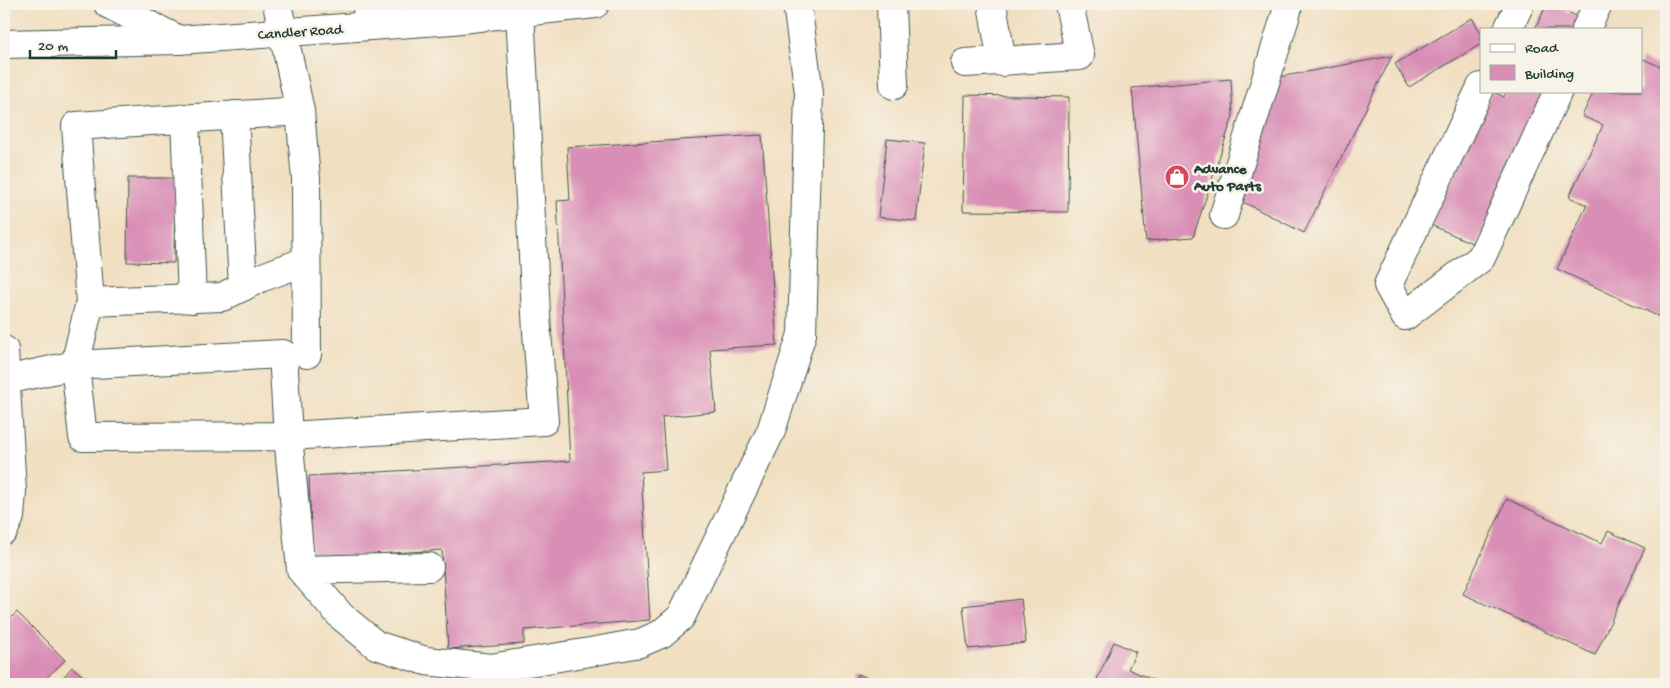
<svg xmlns="http://www.w3.org/2000/svg" width="1670" height="688" viewBox="0 0 1670 688" font-family="'Gochi Hand',sans-serif">
<rect width="100%" height="100%" fill="#f7f3e8"/>
<filter id="ink" filterUnits="userSpaceOnUse"><feTurbulence type="fractalNoise" baseFrequency=".02" numOctaves="2"/><feDisplacementMap in="SourceGraphic" scale="10" xChannelSelector="R" yChannelSelector="G"/><feConvolveMatrix kernelMatrix="1 2 1 2 8 2 1 2 1" color-interpolation-filters="sRGB"/></filter>
<filter id="wash" filterUnits="userSpaceOnUse"><feTurbulence type="fractalNoise" baseFrequency=".0096" numOctaves="4" result="noise"/><feDisplacementMap in="SourceGraphic" scale="20" xChannelSelector="R" yChannelSelector="G"/><feGaussianBlur stdDeviation="1.12" result="paint"/><feColorMatrix in="noise" values="0 0 0 0 0 0 0 0 0 0 0 0 0 0 0 0 0 1.4 0 .05"/><feComposite in="paint" operator="in"/></filter>
<g filter="url(#wash)">
<rect width="100%" height="100%" fill="#f1dfc1"/>
<g id="blocks">
<path fill="#d98eb6" d="M1547 4H1550L1580 18 1575 29H1535Z
M1472 18 1481 33V44L1409 87 1395 64Z
M1392 56 1304 233 1243 202 1279 77Z
M1641 58 1666 69V320L1557 269 1587 205 1569 197 1603 125 1582 116 1594 91H1641Z
M1231 79 1233 116 1193 237 1146 241 1132 88Z
M1492 91 1504 97 1507 91H1547L1476 245 1431 225Z
M965 95 1069 97 1068 212 963 211Z
M762 135 777 345 710 349 716 412 662 417 666 470 641 472 650 620 524 630V644L448 649 442 550 312 558 309 476 570 461 557 201 570 200 567 147Z
M887 139 925 143 916 221 878 217Z
M128 178H175L174 263 127 262Z
M1507 499 1602 543 1608 531 1645 548 1595 655 1463 594Z
M1021 599 1026 643 968 649 963 606Z
M17 612 65 660 40 684H16L4 672V625Z
M1114 642 1136 652 1128 669 1153 680 1152 684H1095Z
M72 667 92 684H58Z
M858 674 882 684H854Z"/>
</g>
</g>
<g filter="url(#ink)">
<use href="#blocks" fill-opacity="0" stroke="#3e5549" stroke-width="1"/>
<g fill="none" stroke-linecap="round" stroke-linejoin="round">
<defs>
<path id="minor" d="M108 4 179 40
M277 4 300 111 306 179 307 354
M367 4 368 26
M891 4 894 85
M992 4 1002 62
M1508 29 1520 4
M1586 29 1598 4
M965 63 1080 56 1069 4
M1481 87 1388 285 1405 316 1481 258 1558 91
M300 111 76 126 90 302 75 365 83 437 288 436 544 421 537 332 520 12
M234 115 243 287
M185 118 192 299
M1224 215 1287 11V4
M90 302 222 297 260 278 306 261
M4 350 12 492 10 517 4 530
M6 380 75 365 283 354 288 436 301 570 341 616 376 645 426 661 491 668 590 652 640 643 661 634 681 617 771 431 802 334 809 93 797 4
M301 570 429 567"/>
<path id="major" d="M4 44 179 40 452 20 595 4"/>
</defs>
<use href="#minor" stroke="#3e5549" stroke-width="30"/>
<use href="#major" stroke="#3e5549" stroke-width="30"/>
<use href="#minor" stroke="#fff" stroke-width="28"/>
<use href="#major" stroke="#fff" stroke-width="28"/>
</g>
</g>
<defs>
<symbol id="shop-disc" viewBox="-11 -11 22 22"><circle r="9.5" fill="#d1495b" stroke="#f7f3e8"/><path d="M-5-2.5h2.3a2.7 3.5 0 0 1 5.4 0H5L5.5 6h-11ZM-1.5-2.5h3a1.5 2.3 0 0 0-3 0Z" fill="#fff"/></symbol>
</defs>
<g fill-rule="evenodd">
<use href="#shop-disc" x="1163" y="163" width="28" height="28"/>
</g>
<g text-anchor="middle" stroke-width="5" stroke-linejoin="round" paint-order="stroke">
<g font-size="15" fill="#1f3d34" stroke="#f7f3e8">
<text transform="translate(300 31) rotate(-4)" y="5">Candler Road</text>
</g>
<g font-size="15" font-weight="bold" fill="#1f3d34" stroke="#f7f3e8" text-anchor="start">
<text x="1194" y="173">Advance<tspan x="1194" dy="17">Auto Parts</tspan></text>
</g>
</g>
<rect width="1670" height="688" fill="none" stroke="#f7f3e8" stroke-width="20"/>
<rect x="1480" y="28" width="162" height="65" fill="#f7f3e8" stroke="#a1aaa0"/>
<rect x="1490" y="44" width="25" height="8" fill="#ffffff" stroke="#a1aaa0"/>
<text x="1525" y="52" font-size="15" fill="#1f3d34">Road</text>
<rect x="1490" y="65" width="25" height="15" fill="#d98eb6" stroke="#a1aaa0"/>
<text x="1525" y="78" font-size="15" fill="#1f3d34">Building</text>
<path d="M30 50v8h86v-8" fill="none" stroke="#1f3d34" stroke-width="2.5"/>
<text x="38" y="50" font-size="15" fill="#1f3d34" stroke="#f7f3e8" stroke-width="4" paint-order="stroke">20 m</text>
</svg>
